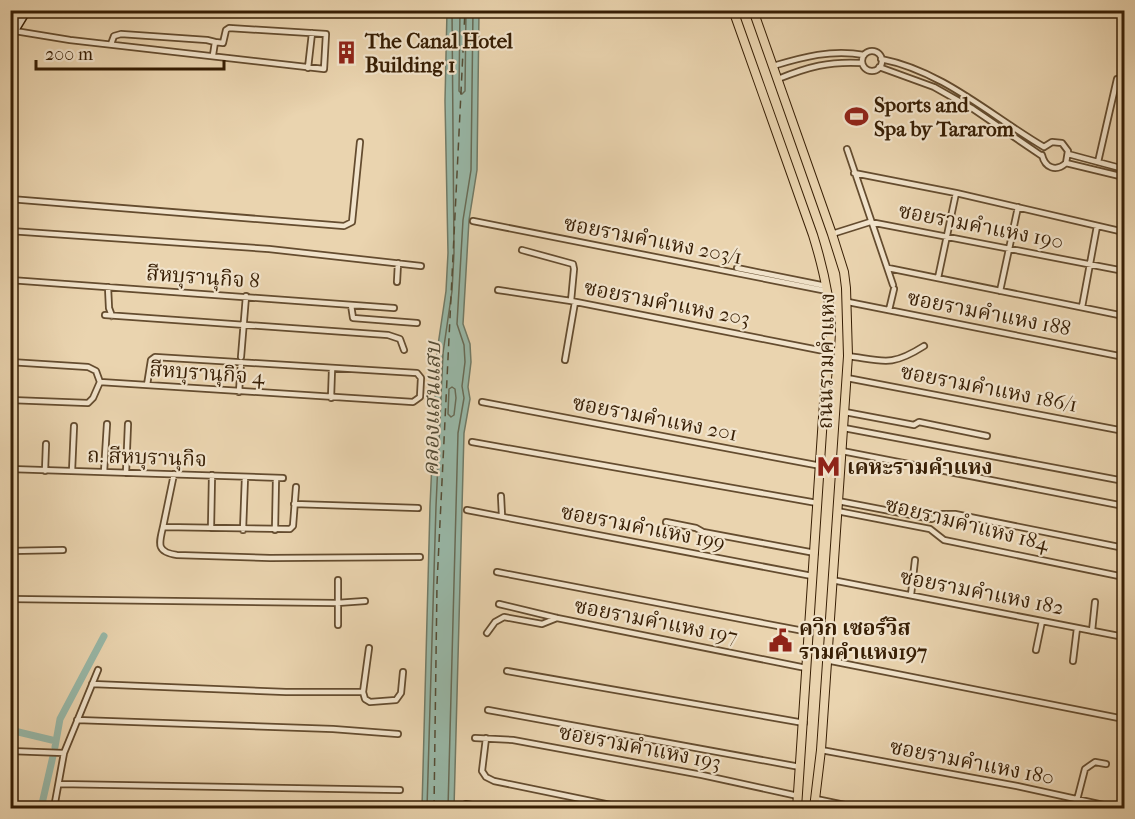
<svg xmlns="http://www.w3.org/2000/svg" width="1135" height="819" viewBox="0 0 1135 819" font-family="'IM FELL French Canon','Noto Serif Thai',serif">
<rect width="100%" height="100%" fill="#ead4af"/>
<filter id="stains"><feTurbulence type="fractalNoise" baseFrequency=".00333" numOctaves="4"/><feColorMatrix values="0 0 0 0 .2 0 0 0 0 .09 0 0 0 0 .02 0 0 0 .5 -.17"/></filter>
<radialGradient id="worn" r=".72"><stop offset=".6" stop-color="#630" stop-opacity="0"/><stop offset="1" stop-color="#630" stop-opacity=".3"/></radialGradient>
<path fill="#98b8a8" stroke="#717a66" stroke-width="1.5" d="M447 11H479L477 170 469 220 463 324 470 344 471 362 468 387 470 399 464 433 454 808H422L430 506 437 352 446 291 448 253 445 101Z"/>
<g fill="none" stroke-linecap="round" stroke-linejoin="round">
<path stroke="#686b56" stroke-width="1.5" d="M460 10 459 91 462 94 465 91 466 10
M452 387 455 389 456 398 454 415 451 417 448 414 449 389Z
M427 808 436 506 443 353 452 291 454 253 452 10
M448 808 458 433 464 398 462 386 465 362 464 345 457 324 463 220 471 170 473 10"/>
<path stroke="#98b8a8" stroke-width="7" d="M10 730 56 741
M55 747 60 719 104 636
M41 808 53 756"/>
<path stroke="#544c35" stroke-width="1.5" stroke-dasharray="8 6" stroke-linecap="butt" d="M434 808 437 584 465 10"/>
<defs>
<path id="street" d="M15 31 70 40 324 69 326 34 229 28 226 30 223 43 215 42
M111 44 114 36 121 34 207 40 215 42 213 55
M862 61a10 10 0 1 1 20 0a10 10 0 1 1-20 0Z
M881 59C943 71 991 116 1044 147
M773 66C803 57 832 49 864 55
M879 67 934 87 973 109 1042 156
M308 68 312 33
M778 79C808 67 829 61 862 63
M1044 147 1052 142 1062 143 1068 151 1066 163
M847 149 893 285
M1068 154 1124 169
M1042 155C1045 168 1056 172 1066 163L1124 177
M1098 162 1117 79
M854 173 956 193 1124 232
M10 199 344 226 352 222 360 142
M473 221 827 291
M10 231 269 249 421 266
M832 234 870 222 1124 271
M522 250 573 264 574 269 571 301
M737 268 826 286
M888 268 1124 316
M938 278 956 193
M10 280 394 308
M397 282 398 263
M108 287 109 308 112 316
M498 290 571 301 829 352
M1000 291 1018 207
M848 302 1124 357
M351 305 353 318 417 323
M1082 307 1097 226
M889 310 894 289
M105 315 388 335 400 339 404 350
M848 356C884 361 891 367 924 346
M241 357 246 296
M565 360 575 302
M10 362 88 367 96 371 100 382
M847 378 1124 431
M239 392 241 362
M331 398 332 369
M10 400 88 403 93 398 100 382 413 402 420 397 421 378 417 373 155 357 151 360 147 385
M482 402 821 466
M845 412 914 425 919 422 987 436
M844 428 1124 481
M472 442 817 503
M842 451 1124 506
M10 469 283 478
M45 471 46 444
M72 471 74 426
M104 472 107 424
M126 473 128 424
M174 474 163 527 290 529 293 526 296 487
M501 496 502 516
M838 501 932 519 942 514H955L1124 548
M294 504 418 508
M467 510 812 576
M837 511 930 529 944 540 1124 577
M666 522 696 528 703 532 815 553
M163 527C159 544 156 552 177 555L270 558 420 557
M211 528 212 475
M243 530 245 477
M275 530 276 478
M10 551 63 550
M497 572 809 632
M832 580 1124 637
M911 595 915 560
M10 599 337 603 365 601
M499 604 557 618 806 668
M338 625V580
M1092 631 1095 602
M487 633 495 622 504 617 542 624 557 618
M1036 650 1042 621
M826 660 1124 719
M1073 661 1077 628
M507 671 804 723
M92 684 286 692H363L369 648
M363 692 365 699 370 702 396 700 401 693 403 672
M488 710 800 767
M77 720 333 729 398 734
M475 738 513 740 702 775 798 796
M486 738 482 771 486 777 494 781 625 808
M821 750 1017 786 1117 808
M10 751 64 753
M59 784 400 790
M816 799 859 808
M1077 800 1085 769 1095 762 1106 764
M466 804 490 808
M54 808 64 753 98 670
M958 808 959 805"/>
<path id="secondary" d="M10 38 27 10"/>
<path id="primary" d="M733 10 813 235C822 264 830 296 831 327 831 352 827 377 824 402L797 808
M753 10 832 234 844 272 846 288 848 356 821 750 814 808"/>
</defs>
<use href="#street" stroke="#644c2f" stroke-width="8"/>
<use href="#secondary" stroke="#371e04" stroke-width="10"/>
<use href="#primary" stroke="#371e04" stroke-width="10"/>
<use href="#street" stroke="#f1e3cb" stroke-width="4.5"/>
<use href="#secondary" stroke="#f1e3cb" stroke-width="7"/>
<use href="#primary" stroke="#ead4af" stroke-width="8"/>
<path stroke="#371e04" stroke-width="2" stroke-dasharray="10 10" stroke-linecap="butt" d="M10 15 13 10"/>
</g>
<defs>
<symbol id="building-bare" viewBox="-9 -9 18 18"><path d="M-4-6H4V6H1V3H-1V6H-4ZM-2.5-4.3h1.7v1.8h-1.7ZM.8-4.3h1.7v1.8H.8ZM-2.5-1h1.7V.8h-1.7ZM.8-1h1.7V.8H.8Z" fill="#8f2418" stroke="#f1e3cb" stroke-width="2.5" paint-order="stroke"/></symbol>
<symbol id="stadium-bare" viewBox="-9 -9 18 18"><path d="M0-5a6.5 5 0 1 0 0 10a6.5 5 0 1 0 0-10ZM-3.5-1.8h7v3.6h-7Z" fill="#8f2418" stroke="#f1e3cb" stroke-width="2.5" paint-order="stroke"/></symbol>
<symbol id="metro-bare" viewBox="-9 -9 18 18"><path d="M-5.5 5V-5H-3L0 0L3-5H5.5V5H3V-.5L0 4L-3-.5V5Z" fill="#8f2418" stroke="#f1e3cb" stroke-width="2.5" paint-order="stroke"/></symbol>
<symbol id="civic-bare" viewBox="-9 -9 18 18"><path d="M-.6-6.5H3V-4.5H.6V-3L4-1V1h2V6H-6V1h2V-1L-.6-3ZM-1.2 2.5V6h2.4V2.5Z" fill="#8f2418" stroke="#f1e3cb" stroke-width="2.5" paint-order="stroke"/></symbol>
</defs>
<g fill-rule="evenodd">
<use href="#building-bare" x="330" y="36" width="33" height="33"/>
<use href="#stadium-bare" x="840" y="100" width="33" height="33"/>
<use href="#metro-bare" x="812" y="450" width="33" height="33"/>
<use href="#civic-bare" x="764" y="624" width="33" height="33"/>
</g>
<g text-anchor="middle" stroke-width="4.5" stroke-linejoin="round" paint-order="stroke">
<g font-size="21" font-weight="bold" fill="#371e04" stroke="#f1e3cb" text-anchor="start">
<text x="365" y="48">The Canal Hotel<tspan x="365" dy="24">Building 1</tspan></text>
<text x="874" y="112">Sports and<tspan x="874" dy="24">Spa by Tararom</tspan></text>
<text x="847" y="474">เคหะรามคำแหง</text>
<text x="799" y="635">ควิก เซอร์วิส<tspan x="799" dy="24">รามคำแหง197</tspan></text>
</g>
<g font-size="21" fill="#371e04" stroke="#f1e3cb">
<text transform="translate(981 226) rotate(11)" y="7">ซอยรามคำแหง 190</text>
<text transform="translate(653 240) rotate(11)" y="7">ซอยรามคำแหง 203/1</text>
<text transform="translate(203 277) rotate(4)" y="7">สีหบุรานุกิจ 8</text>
<text transform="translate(667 303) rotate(11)" y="7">ซอยรามคำแหง 203</text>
<text transform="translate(989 313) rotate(11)" y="7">ซอยรามคำแหง 188</text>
<text transform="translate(826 361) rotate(-89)" y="7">ถนนรามคำแหง</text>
<text transform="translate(207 373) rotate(4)" y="7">สีหบุรานุกิจ 4</text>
<text transform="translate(989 388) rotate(11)" y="7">ซอยรามคำแหง 186/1</text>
<text transform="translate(655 418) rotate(11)" y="7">ซอยรามคำแหง 201</text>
<text transform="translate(147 457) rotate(2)" y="7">ถ. สีหบุรานุกิจ</text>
<text transform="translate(967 524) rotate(14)" y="7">ซอยรามคำแหง 184</text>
<text transform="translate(643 527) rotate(11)" y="7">ซอยรามคำแหง 199</text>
<text transform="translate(982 592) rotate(11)" y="7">ซอยรามคำแหง 182</text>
<text transform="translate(656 621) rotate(11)" y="7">ซอยรามคำแหง 197</text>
<text transform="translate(640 747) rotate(11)" y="7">ซอยรามคำแหง 193</text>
<text transform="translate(972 762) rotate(11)" y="7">ซอยรามคำแหง 180</text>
</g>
<g font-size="22" font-style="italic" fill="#544c35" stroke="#f1e3cb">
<text transform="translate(431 409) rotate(-89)" y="8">คลองแสนแสบ</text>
</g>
</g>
<rect width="1135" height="819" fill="none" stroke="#ead4af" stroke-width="36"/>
<rect x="12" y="12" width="1111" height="795" fill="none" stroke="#371e04" stroke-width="3"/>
<rect x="18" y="18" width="1099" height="783" fill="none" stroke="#371e04" stroke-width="1.5"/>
<path d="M36 60v9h188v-9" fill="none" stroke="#371e04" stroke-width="3"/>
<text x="45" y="60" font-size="18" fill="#371e04" stroke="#f1e3cb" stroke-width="4.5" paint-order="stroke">200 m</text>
<rect width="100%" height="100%" filter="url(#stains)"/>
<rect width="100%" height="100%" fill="url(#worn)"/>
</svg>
